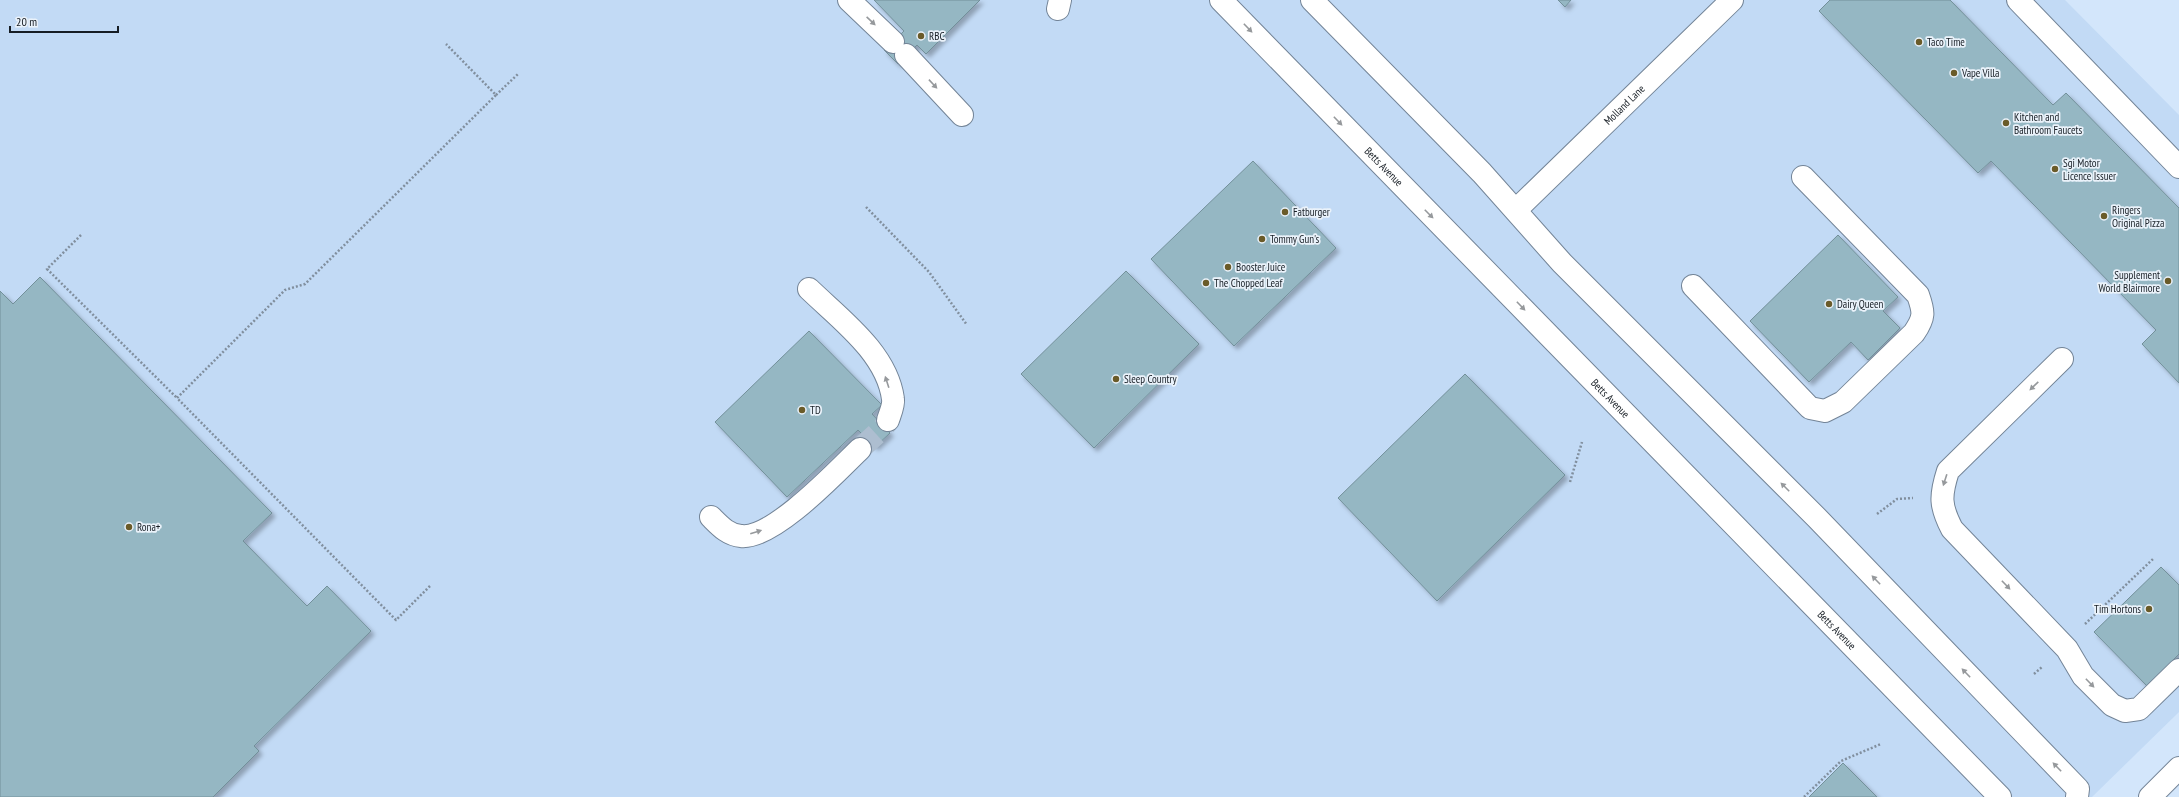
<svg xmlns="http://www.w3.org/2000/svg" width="2179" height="797" viewBox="0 0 2179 797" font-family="'PT Sans Narrow',sans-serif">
<defs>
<filter id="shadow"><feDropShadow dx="3.5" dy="3.5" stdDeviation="2" flood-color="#0004"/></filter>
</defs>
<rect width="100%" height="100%" fill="#d3e6fb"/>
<path fill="#c2daf5" d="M0 0H2065L2179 115V712L2092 797H0Z"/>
<path fill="#95b7c3" stroke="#73909a" filter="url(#shadow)" d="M874 0H980L926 54 917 45 898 64 884 50 904 31Z
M1558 0H1571L1565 7Z
M1830 0H1950L2053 105 2066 93 2179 208V383L2142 344 2156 330 1991 161 1978 173 1819 11Z
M1253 161 1336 248 1234 346 1151 259Z
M1838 235 1898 297 1883 311 1900 328 1868 360 1851 342 1809 382 1750 321Z
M1126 271 1199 344 1094 448 1021 374Z
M40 277 272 513 243 541 307 606 327 586 371 631 254 746 259 751 213 797H0V291L13 304Z
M809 331 882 405 872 414 890 433 875 447 858 430 787 497 715 422Z
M1465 374 1565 475 1437 601 1338 498Z
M2161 567 2179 585V654L2147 686 2094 632Z
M1843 763 1877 797H1809Z"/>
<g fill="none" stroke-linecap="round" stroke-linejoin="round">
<path stroke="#adbed0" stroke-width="22" stroke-dasharray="22 11" stroke-linecap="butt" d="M860 449 884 427 888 420"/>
<defs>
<g id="minor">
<path d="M849 0 893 42"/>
<path d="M2018 0 2179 167"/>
<path d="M1058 9 1060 0"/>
<path d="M906 55 962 115"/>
<path id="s1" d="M1516 210 1732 0"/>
<path d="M1693 286 1810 408 1825 411 1843 402 1914 333C1925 317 1924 312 1918 295L1803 177"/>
<path d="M809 289C840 319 887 353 893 399 894 405 890 414 888 420"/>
<path d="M2062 359 1948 471C1940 496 1940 506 1952 529L2067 649 2083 676 2112 705 2125 711 2139 709 2179 670"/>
<path d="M711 517C720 526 728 535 741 536 773 540 838 470 860 449"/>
<path d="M2150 797 2179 768"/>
</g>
<g id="major">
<path id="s2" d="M1221 0 2000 797"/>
<path d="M1312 0 1482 173 1562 263 1817 518 2078 789 2077 797"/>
</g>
</defs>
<use href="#minor" stroke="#738497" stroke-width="24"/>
<use href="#major" stroke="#738497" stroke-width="24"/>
<path stroke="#818f9e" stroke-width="2.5" stroke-dasharray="2 2" stroke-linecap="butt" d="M496 95 518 74
M866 207 929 272 967 325
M81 235 47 269 177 398
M1570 482 1582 442
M1877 514 1897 499 1913 498
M430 586 396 620 177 398 285 290 305 284 496 95 446 44
M2085 624 2153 559
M2034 674 2042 667
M1804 797 1841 761 1881 744"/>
<use href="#minor" stroke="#fff" stroke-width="22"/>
<use href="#major" stroke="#fff" stroke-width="22"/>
</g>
<defs><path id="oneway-solid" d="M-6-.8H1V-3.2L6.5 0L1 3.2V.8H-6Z"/></defs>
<g fill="#96999c">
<use href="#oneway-solid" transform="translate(871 21) rotate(43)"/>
<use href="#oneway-solid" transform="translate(1248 28) rotate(46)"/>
<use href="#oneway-solid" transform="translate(933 84) rotate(47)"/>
<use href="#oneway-solid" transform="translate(1338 121) rotate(46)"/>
<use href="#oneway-solid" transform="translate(1429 214) rotate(45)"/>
<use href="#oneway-solid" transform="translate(1521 306) rotate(46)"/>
<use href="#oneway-solid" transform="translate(887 382) rotate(-108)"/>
<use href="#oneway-solid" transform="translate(2034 386) rotate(136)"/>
<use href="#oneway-solid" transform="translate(1945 480) rotate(108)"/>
<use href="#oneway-solid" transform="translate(1785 487) rotate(-135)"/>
<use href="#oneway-solid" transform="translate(756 532) rotate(-17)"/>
<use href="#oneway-solid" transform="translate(1876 580) rotate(-134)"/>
<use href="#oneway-solid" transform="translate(2006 585) rotate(46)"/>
<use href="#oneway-solid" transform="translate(1966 673) rotate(-134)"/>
<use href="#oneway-solid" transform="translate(2090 683) rotate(46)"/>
<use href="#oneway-solid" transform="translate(2057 767) rotate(-134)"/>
</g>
<g fill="#6a5b29" stroke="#eaf2fa" stroke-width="1.5">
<circle cx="921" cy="36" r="4"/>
<circle cx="1919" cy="42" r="4"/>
<circle cx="1954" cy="73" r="4"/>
<circle cx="2006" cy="123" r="4"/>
<circle cx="2055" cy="169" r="4"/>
<circle cx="1285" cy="212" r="4"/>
<circle cx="2104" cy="216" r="4"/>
<circle cx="1262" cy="239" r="4"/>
<circle cx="1228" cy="267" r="4"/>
<circle cx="2168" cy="281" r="4"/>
<circle cx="1206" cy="283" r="4"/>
<circle cx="1829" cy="304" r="4"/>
<circle cx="1116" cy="379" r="4"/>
<circle cx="802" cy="410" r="4"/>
<circle cx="129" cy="527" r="4"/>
<circle cx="2149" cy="609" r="4"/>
</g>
<g text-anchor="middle" stroke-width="3.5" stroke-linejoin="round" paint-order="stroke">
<g font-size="11" fill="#161d24" stroke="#eaf2fa" text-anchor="start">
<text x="929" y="40">RBC</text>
<text x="1927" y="46">Taco Time</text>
<text x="1962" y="77">Vape Villa</text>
<text x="2014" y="121">Kitchen and<tspan x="2014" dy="13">Bathroom Faucets</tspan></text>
<text x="2063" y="167">Sgi Motor<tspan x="2063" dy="13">Licence Issuer</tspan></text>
<text x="2112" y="214">Ringers<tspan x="2112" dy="13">Original Pizza</tspan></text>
<text x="1293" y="216">Fatburger</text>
<text x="1270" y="243">Tommy Gun's</text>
<text x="1236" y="271">Booster Juice</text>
<text x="2160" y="279" text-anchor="end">Supplement<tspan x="2160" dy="13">World Blairmore</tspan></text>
<text x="1214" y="287">The Chopped Leaf</text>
<text x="1837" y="308">Dairy Queen</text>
<text x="1124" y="383">Sleep Country</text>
<text x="810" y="414">TD</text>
<text x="137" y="531">Rona+</text>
<text x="2141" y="613" text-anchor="end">Tim Hortons</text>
</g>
<g font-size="11" fill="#161d24" stroke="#eaf2fa">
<text dy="4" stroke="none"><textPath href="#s1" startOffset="151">Molland Lane</textPath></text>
<text dy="4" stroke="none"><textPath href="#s2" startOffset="233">Betts Avenue</textPath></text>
<text dy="4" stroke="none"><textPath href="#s2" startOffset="557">Betts Avenue</textPath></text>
<text dy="4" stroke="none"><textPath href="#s2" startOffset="881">Betts Avenue</textPath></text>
</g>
</g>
<path d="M10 26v6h108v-6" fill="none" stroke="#161d24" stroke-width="2"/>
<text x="16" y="26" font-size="12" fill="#161d24" stroke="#eaf2fa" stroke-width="3" paint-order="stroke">20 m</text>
</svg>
